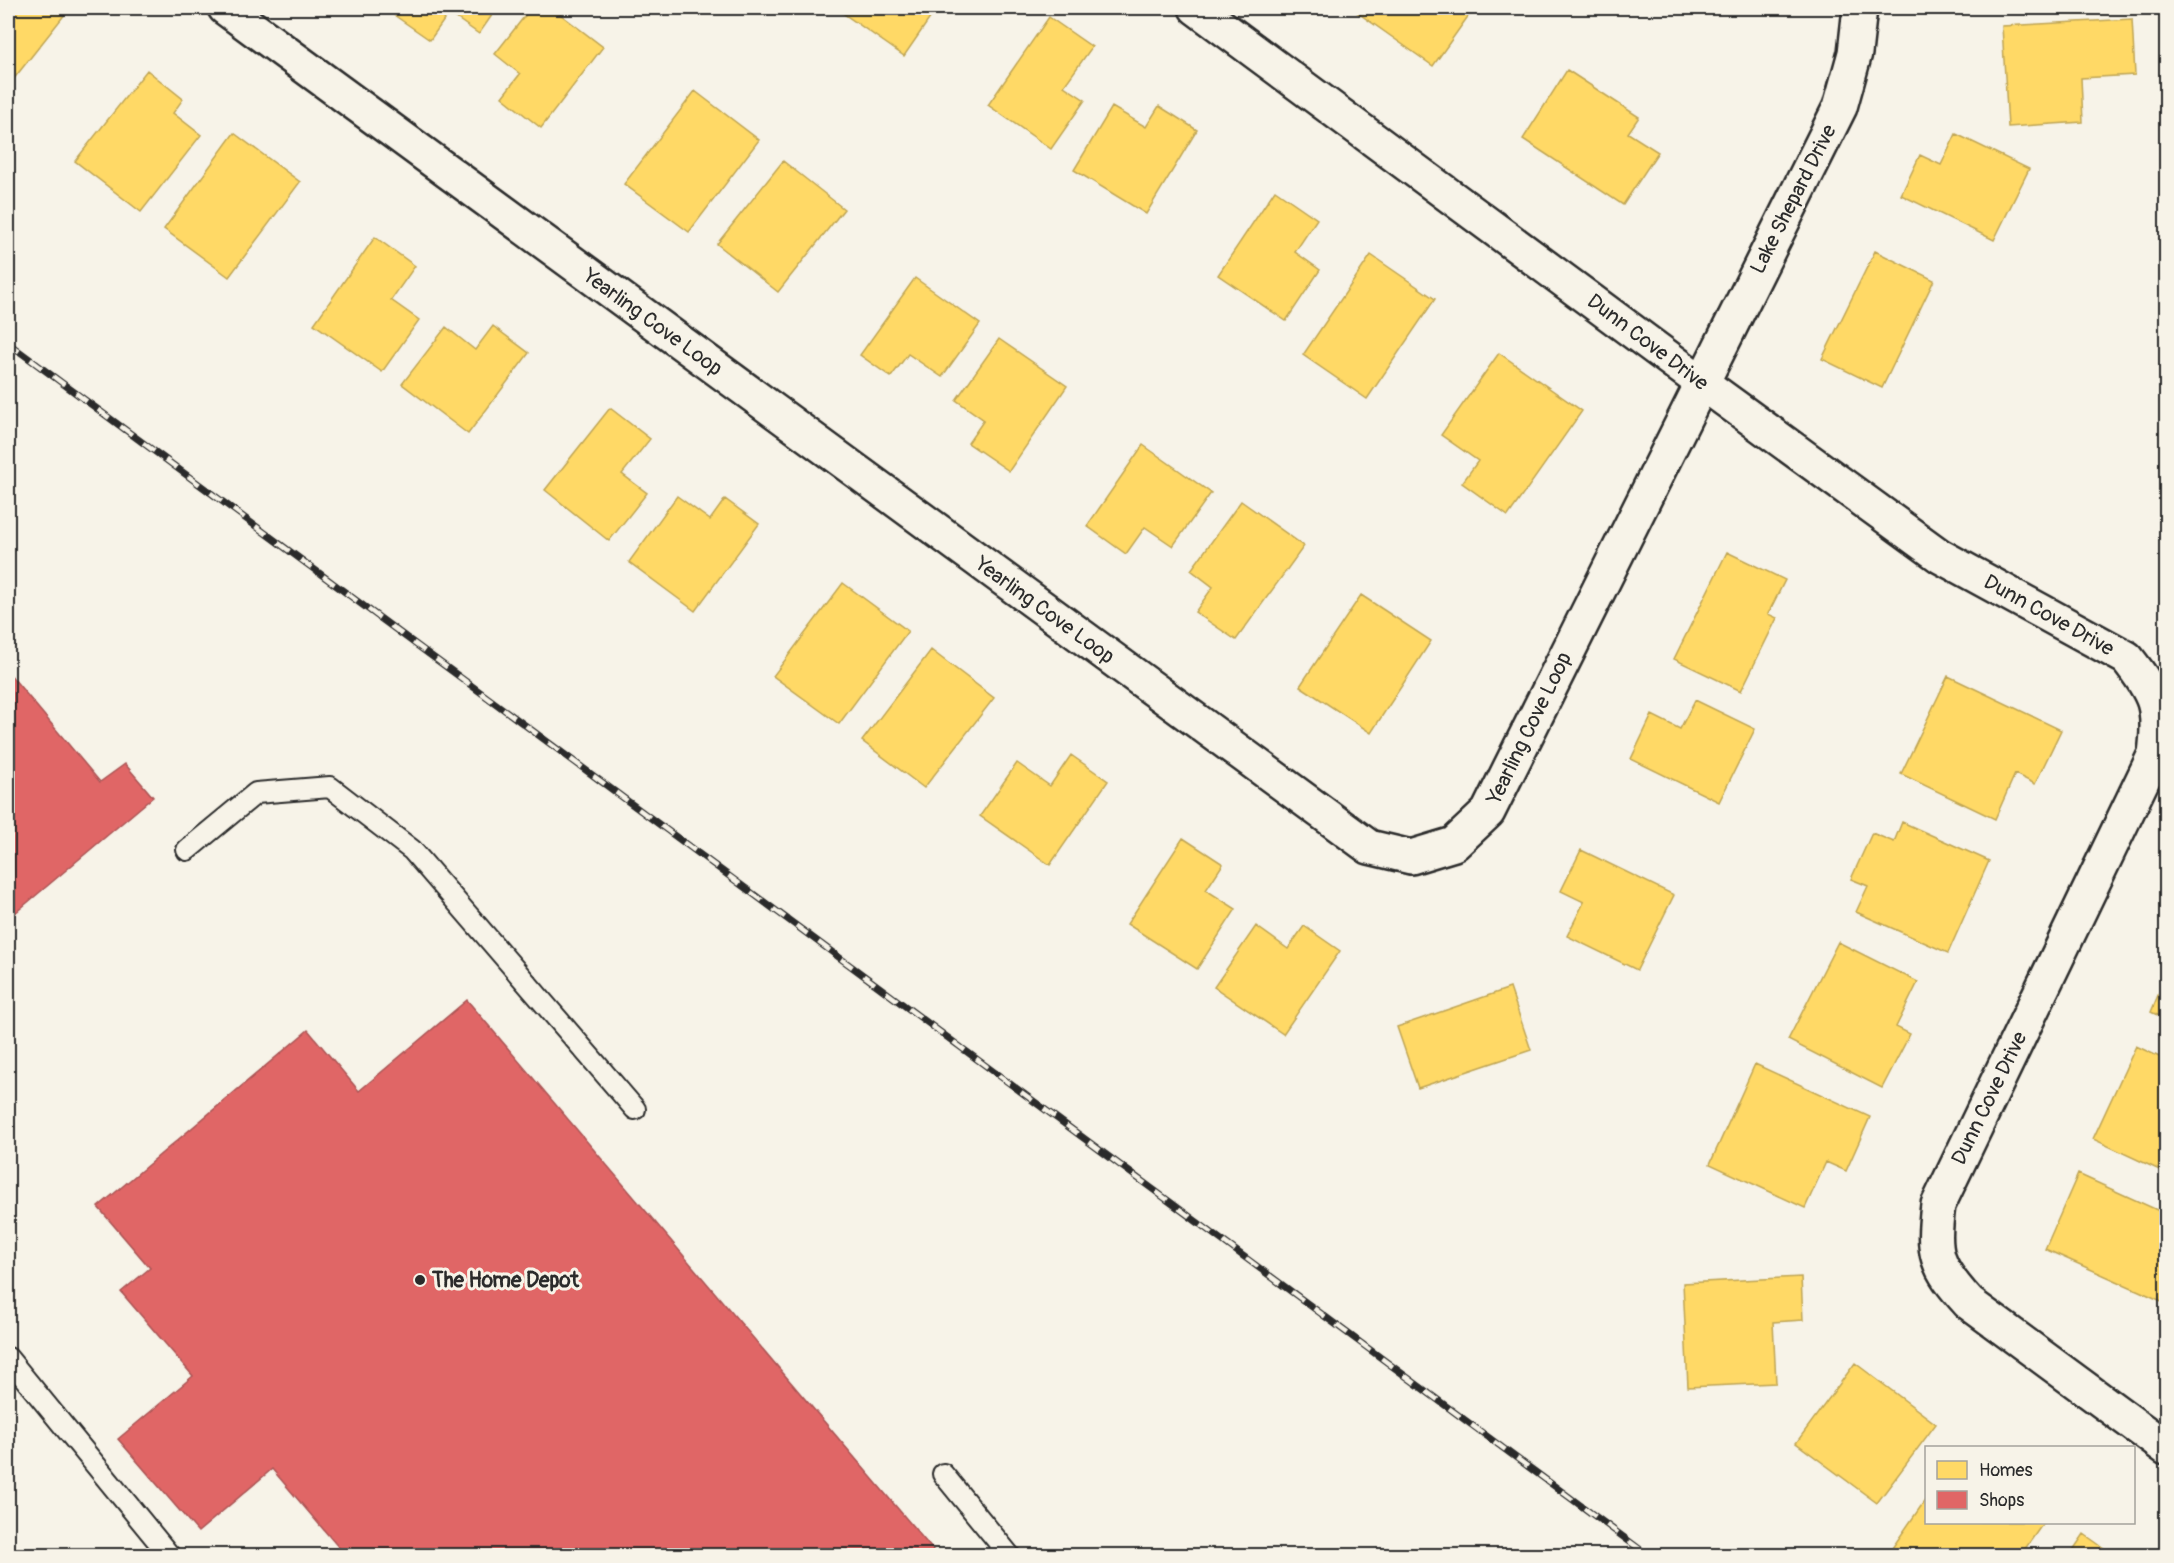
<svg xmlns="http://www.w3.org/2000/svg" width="2174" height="1563" viewBox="0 0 2174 1563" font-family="Pangolin,sans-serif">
<rect width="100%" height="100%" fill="#f7f3e8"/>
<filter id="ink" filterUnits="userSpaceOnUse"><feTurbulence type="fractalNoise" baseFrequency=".0167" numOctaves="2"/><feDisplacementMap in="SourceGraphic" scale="12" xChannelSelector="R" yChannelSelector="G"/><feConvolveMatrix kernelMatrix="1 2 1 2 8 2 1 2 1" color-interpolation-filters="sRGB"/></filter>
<g filter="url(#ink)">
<path fill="#ffd966" stroke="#bfa554" stroke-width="1.5" d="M16 8H59L66 13 8 86V14L9 16Z
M396 8H497L479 34 449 13 430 40 391 13Z
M531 8H552L603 47 541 128 502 97 520 74 495 54Z
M839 8H937L904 56 837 9Z
M1351 8H1474L1433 66Z
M1049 17 1092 47 1064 86 1085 100 1051 149 988 105Z
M2132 19 2135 75 2081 78 2083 122 2008 127 2002 26Z
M147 70 183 99 173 113 201 135 141 212 75 161Z
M1567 70 1639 117 1628 133 1658 152 1623 205 1523 139Z
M695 91 759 140 689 232 624 184Z
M1159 106 1197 130 1146 214 1074 170 1112 107 1146 127Z
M234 133 300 182 229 277 164 229Z
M1956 134 2029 169 1994 240 1901 195 1920 155 1941 165Z
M783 161 844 209 778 292 717 244Z
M1275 190 1317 219 1295 252 1320 270 1286 321 1218 275Z
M375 237 415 266 391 300 419 320 382 372 314 324Z
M1875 251 1934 280 1882 388 1822 359Z
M1371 255 1435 299 1367 399 1303 355Z
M915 278 980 324 942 377 908 354 891 377 860 355Z
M493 326 529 353 468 434 402 384 446 327 475 350Z
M999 339 1067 386 1009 471 968 443 984 420 956 400Z
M1499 353 1582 411 1508 516 1462 483 1478 461 1441 435Z
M610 408 650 439 622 474 647 493 609 541 545 490Z
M1143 445 1211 493 1173 546 1145 527 1126 554 1087 526Z
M677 496 710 520 725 499 759 524 695 611 629 562Z
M1241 501 1304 546 1236 640 1195 612 1213 587 1191 570Z
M1727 552 1785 580 1768 614 1777 618 1741 691 1674 659Z
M843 583 908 631 839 724 773 676Z
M1361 595 1431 641 1371 733 1300 686Z
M931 650 994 698 924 788 862 741Z
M1948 676 2061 730 2035 784 2015 774 1995 819 1901 774Z
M1695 700 1755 729 1719 802 1631 759 1652 715 1680 729Z
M1071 755 1108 781 1050 865 980 816 1017 763 1050 786Z
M1902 822 1989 861 1948 953 1856 912 1868 886 1851 879 1872 833 1894 842Z
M1183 838 1223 864 1206 890 1236 909 1197 969 1127 924Z
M1581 850 1674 895 1637 970 1567 936 1584 902 1561 891Z
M1256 926 1288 949 1304 926 1340 951 1283 1034 1214 987Z
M1838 942 1918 982 1896 1027 1910 1034 1882 1088 1788 1040Z
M2166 976V1019L2151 1012Z
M1510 988 1531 1050 1418 1088 1397 1027Z
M2136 1046 2166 1060V1173L2093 1139Z
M1755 1064 1870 1117 1846 1171 1826 1162 1805 1208 1710 1164Z
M2078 1174 2166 1214V1303L2045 1249Z
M1801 1277 1803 1320 1773 1322 1776 1383 1688 1387 1683 1283Z
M1855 1363 1936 1424 1877 1503 1796 1443Z
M1926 1499V1522H2044L2020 1556H1897L1890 1551Z
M2084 1534 2115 1556H2069Z"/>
<path fill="#e06666" stroke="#aa5454" stroke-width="1.5" d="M8 672 100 782 125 764 153 797 8 919Z
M467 1000 938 1556H346L272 1469 198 1532 118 1439 193 1376 121 1292 150 1268 98 1207 308 1030 359 1091Z"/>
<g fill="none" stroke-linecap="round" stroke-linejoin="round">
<defs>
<path id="lane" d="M187 850 256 793 330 787 412 850 635 1109
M8 1358 170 1556
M943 1474 1010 1556"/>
<path id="street" d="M225 8 1369 847 1411 857 1454 844 1488 812 1840 107 1855 53 1860 8
M1196 8 1701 382 1940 556 2127 658C2156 695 2161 707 2155 754L1938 1205C1932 1254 1935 1266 1969 1303L2166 1448"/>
</defs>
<use href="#lane" stroke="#2b2b2b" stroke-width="24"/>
<use href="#street" stroke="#2b2b2b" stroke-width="38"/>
<use href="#lane" stroke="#f7f3e8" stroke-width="20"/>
<use href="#street" stroke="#f7f3e8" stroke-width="33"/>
<defs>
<path id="rail" d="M8 343 1649 1556"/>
</defs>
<use href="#rail" stroke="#2b2b2b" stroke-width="7"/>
<use href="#rail" stroke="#f7f3e8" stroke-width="4.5" stroke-dasharray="14" stroke-linecap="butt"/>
</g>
</g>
<circle fill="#2b2b2b" stroke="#f7f3e8" stroke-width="2" cx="420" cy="1280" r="6"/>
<g text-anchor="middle" stroke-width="6" stroke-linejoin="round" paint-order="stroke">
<g font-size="21" fill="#2b2b2b" stroke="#f7f3e8">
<text transform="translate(1793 199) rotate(-63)" y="7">Lake Shepard Drive</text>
<text transform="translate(653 322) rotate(36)" y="7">Yearling Cove Loop</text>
<text transform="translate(1648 342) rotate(37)" y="7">Dunn Cove Drive</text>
<text transform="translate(1045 610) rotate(36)" y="7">Yearling Cove Loop</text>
<text transform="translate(2049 615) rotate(29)" y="7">Dunn Cove Drive</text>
<text transform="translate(1529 728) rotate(-64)" y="7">Yearling Cove Loop</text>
<text transform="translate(1989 1098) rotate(-64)" y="7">Dunn Cove Drive</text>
</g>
<g font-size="21" font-weight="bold" fill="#2b2b2b" stroke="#f7f3e8" text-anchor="start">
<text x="432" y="1287">The Home Depot</text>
</g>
</g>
<rect width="2174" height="1563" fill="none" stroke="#f7f3e8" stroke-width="30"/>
<rect x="15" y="15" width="2144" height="1533" fill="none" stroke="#2b2b2b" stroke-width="2" filter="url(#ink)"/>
<rect x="1925" y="1446" width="210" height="78" fill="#f7f3e8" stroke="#a5a39c" stroke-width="1.5"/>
<rect x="1937" y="1461" width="30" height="18" fill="#ffd966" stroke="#a5a39c" stroke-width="1.5"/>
<text x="1979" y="1476" font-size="18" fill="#2b2b2b">Homes</text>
<rect x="1937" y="1491" width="30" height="18" fill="#e06666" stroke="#a5a39c" stroke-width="1.5"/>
<text x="1979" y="1506" font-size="18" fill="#2b2b2b">Shops</text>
</svg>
